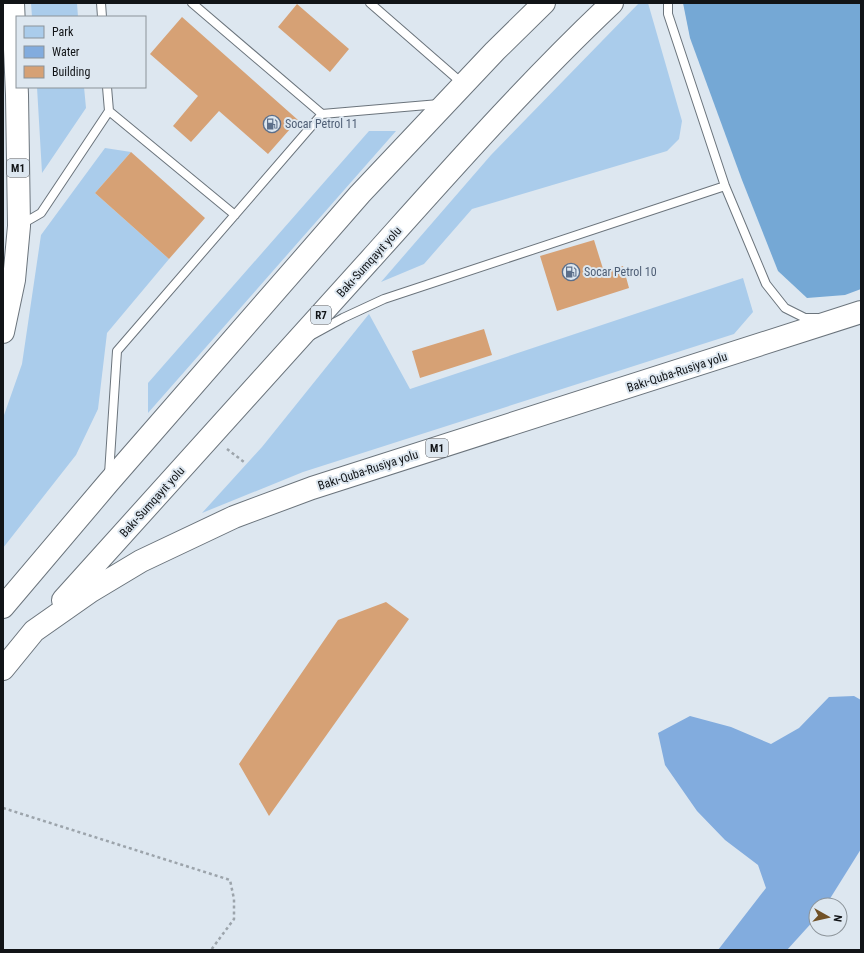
<svg xmlns="http://www.w3.org/2000/svg" width="864" height="953" viewBox="0 0 864 953" font-family="'Roboto Condensed',sans-serif">
<rect width="100%" height="100%" fill="#dde7f0"/>
<path fill="#aacceb" d="M31 3H77L78 17H32Z
M639 3H648L682 121 679 139 667 151 472 209 424 264 381 282 491 155Z
M37 87H84L86 108 42 173Z
M369 131H396L148 413V383Z
M105 148 131 152 95 193 169 259 107 333 98 409 76 455 3 548V418L22 364 41 235Z
M743 278 753 312 734 334 303 472 202 513 262 447 369 314 410 389Z"/>
<path fill="#75a8d5" d="M683 3H861V289L845 295 807 298 778 271 742 180 690 38Z"/>
<path fill="#82acde" d="M854 696 861 700V849L826 905H816V918L787 950H718L766 888 758 865 725 840 697 811 665 765 658 733 690 716 731 727 771 744 799 728 829 697Z"/>
<path fill="#d6a175" d="M297 4 349 49 330 72 278 27Z
M182 17 298 120 268 154 219 111 191 142 173 126 198 96 150 54Z
M131 152 205 218 169 259 95 193Z
M594 240 604 272 623 266 629 288 557 311 540 256Z
M484 329 492 355 420 378 412 351Z
M386 602 409 619 269 816 239 764 338 620Z"/>
<g fill="none" stroke-linecap="round" stroke-linejoin="round">
<defs>
<path id="service" d="M101 3 102 17
M192 3 322 114
M370 3 463 84
M668 3V14L725 186 766 284 785 308 805 318H817
M109 111 235 215
M22 224 41 213 109 111 107 87
M312 335 343 318 384 299 725 186
M109 474 117 351 322 114 439 104"/>
<path id="trunk" d="M3 332 14 280 19 226 17 95 13 3
M63 600C165 487 267 374 369 261 448 173 526 84 612 3
M3 607 108 483 360 194 495 51 544 3
M3 669 34 631 91 591 141 561 234 517 312 488 861 312"/>
</defs>
<use href="#service" stroke="#6b747c" stroke-width="10"/>
<use href="#trunk" stroke="#6b747c" stroke-width="24"/>
<path stroke="#9ca4ab" stroke-width="2.5" stroke-dasharray="3 3" stroke-linecap="butt" d="M227 449 244 462
M3 808 230 880 234 899V919L211 950"/>
<use href="#service" stroke="#fff" stroke-width="8"/>
<use href="#trunk" stroke="#fff" stroke-width="22"/>
</g>
<defs>
<symbol id="fuel-ring" viewBox="-11 -11 22 22"><circle r="9.5" fill="#dde7f0" stroke="#5c6f8a" stroke-width="1.5"/><path d="M-5.5-6h7V0h2V4h1.3V-2.5L3-4.5l.8-.8L6-3V5H2.5V1h-1V6h-7ZM-4.2-4.7v3.2H.2V-4.7Z" fill="#5c6f8a"/></symbol>
</defs>
<g fill-rule="evenodd">
<use href="#fuel-ring" x="262" y="114" width="20" height="20"/>
<use href="#fuel-ring" x="561" y="262" width="20" height="20"/>
</g>
<g text-anchor="middle" stroke-width="4" stroke-linejoin="round" paint-order="stroke">
<g fill="#dde7f0" stroke="#4e5358" stroke-width="1">
<rect x="7" y="159" width="22" height="18" rx="3"/>
<rect x="311" y="306" width="20" height="18" rx="3"/>
<rect x="426" y="439" width="22" height="18" rx="3"/>
</g>
<g font-size="11" font-weight="bold" fill="#111417">
<text x="18" y="172">M1</text>
<text x="321" y="319">R7</text>
<text x="437" y="452">M1</text>
</g>
<g font-size="12" fill="#4e5e75" stroke="#dde7f0" text-anchor="start">
<text x="285" y="128">Socar Petrol 11</text>
<text x="584" y="276">Socar Petrol 10</text>
</g>
<g font-size="12" fill="#111417" stroke="#dde7f0">
<text transform="translate(369 262) rotate(-48)" y="4">Bakı-Sumqayıt yolu</text>
<text transform="translate(677 372) rotate(-18)" y="4">Bakı-Quba-Rusiya yolu</text>
<text transform="translate(368 470) rotate(-18)" y="4">Bakı-Quba-Rusiya yolu</text>
<text transform="translate(152 502) rotate(-48)" y="4">Bakı-Sumqayıt yolu</text>
</g>
</g>
<rect width="864" height="953" fill="none" stroke="#111417" stroke-width="8"/>
<rect x="16" y="16" width="130" height="72" fill="#dde7f0" stroke="#8b9399"/>
<rect x="24" y="26" width="20" height="12" fill="#aacceb" stroke="#8b9399"/>
<text x="52" y="36" font-size="12" fill="#111417">Park</text>
<rect x="24" y="46" width="20" height="12" fill="#82acde" stroke="#8b9399"/>
<text x="52" y="56" font-size="12" fill="#111417">Water</text>
<rect x="24" y="66" width="20" height="12" fill="#d6a175" stroke="#8b9399"/>
<text x="52" y="76" font-size="12" fill="#111417">Building</text>
<g transform="translate(828 917) rotate(98)"><circle r="19" fill="#dde7f0" stroke="#8b9399"/>
<path d="M0-3L7 15L0 10L-7 15Z" fill="#715127"/>
<text y="-6" font-size="11" font-weight="bold" text-anchor="middle" fill="#111417">N</text>
</g>
</svg>
